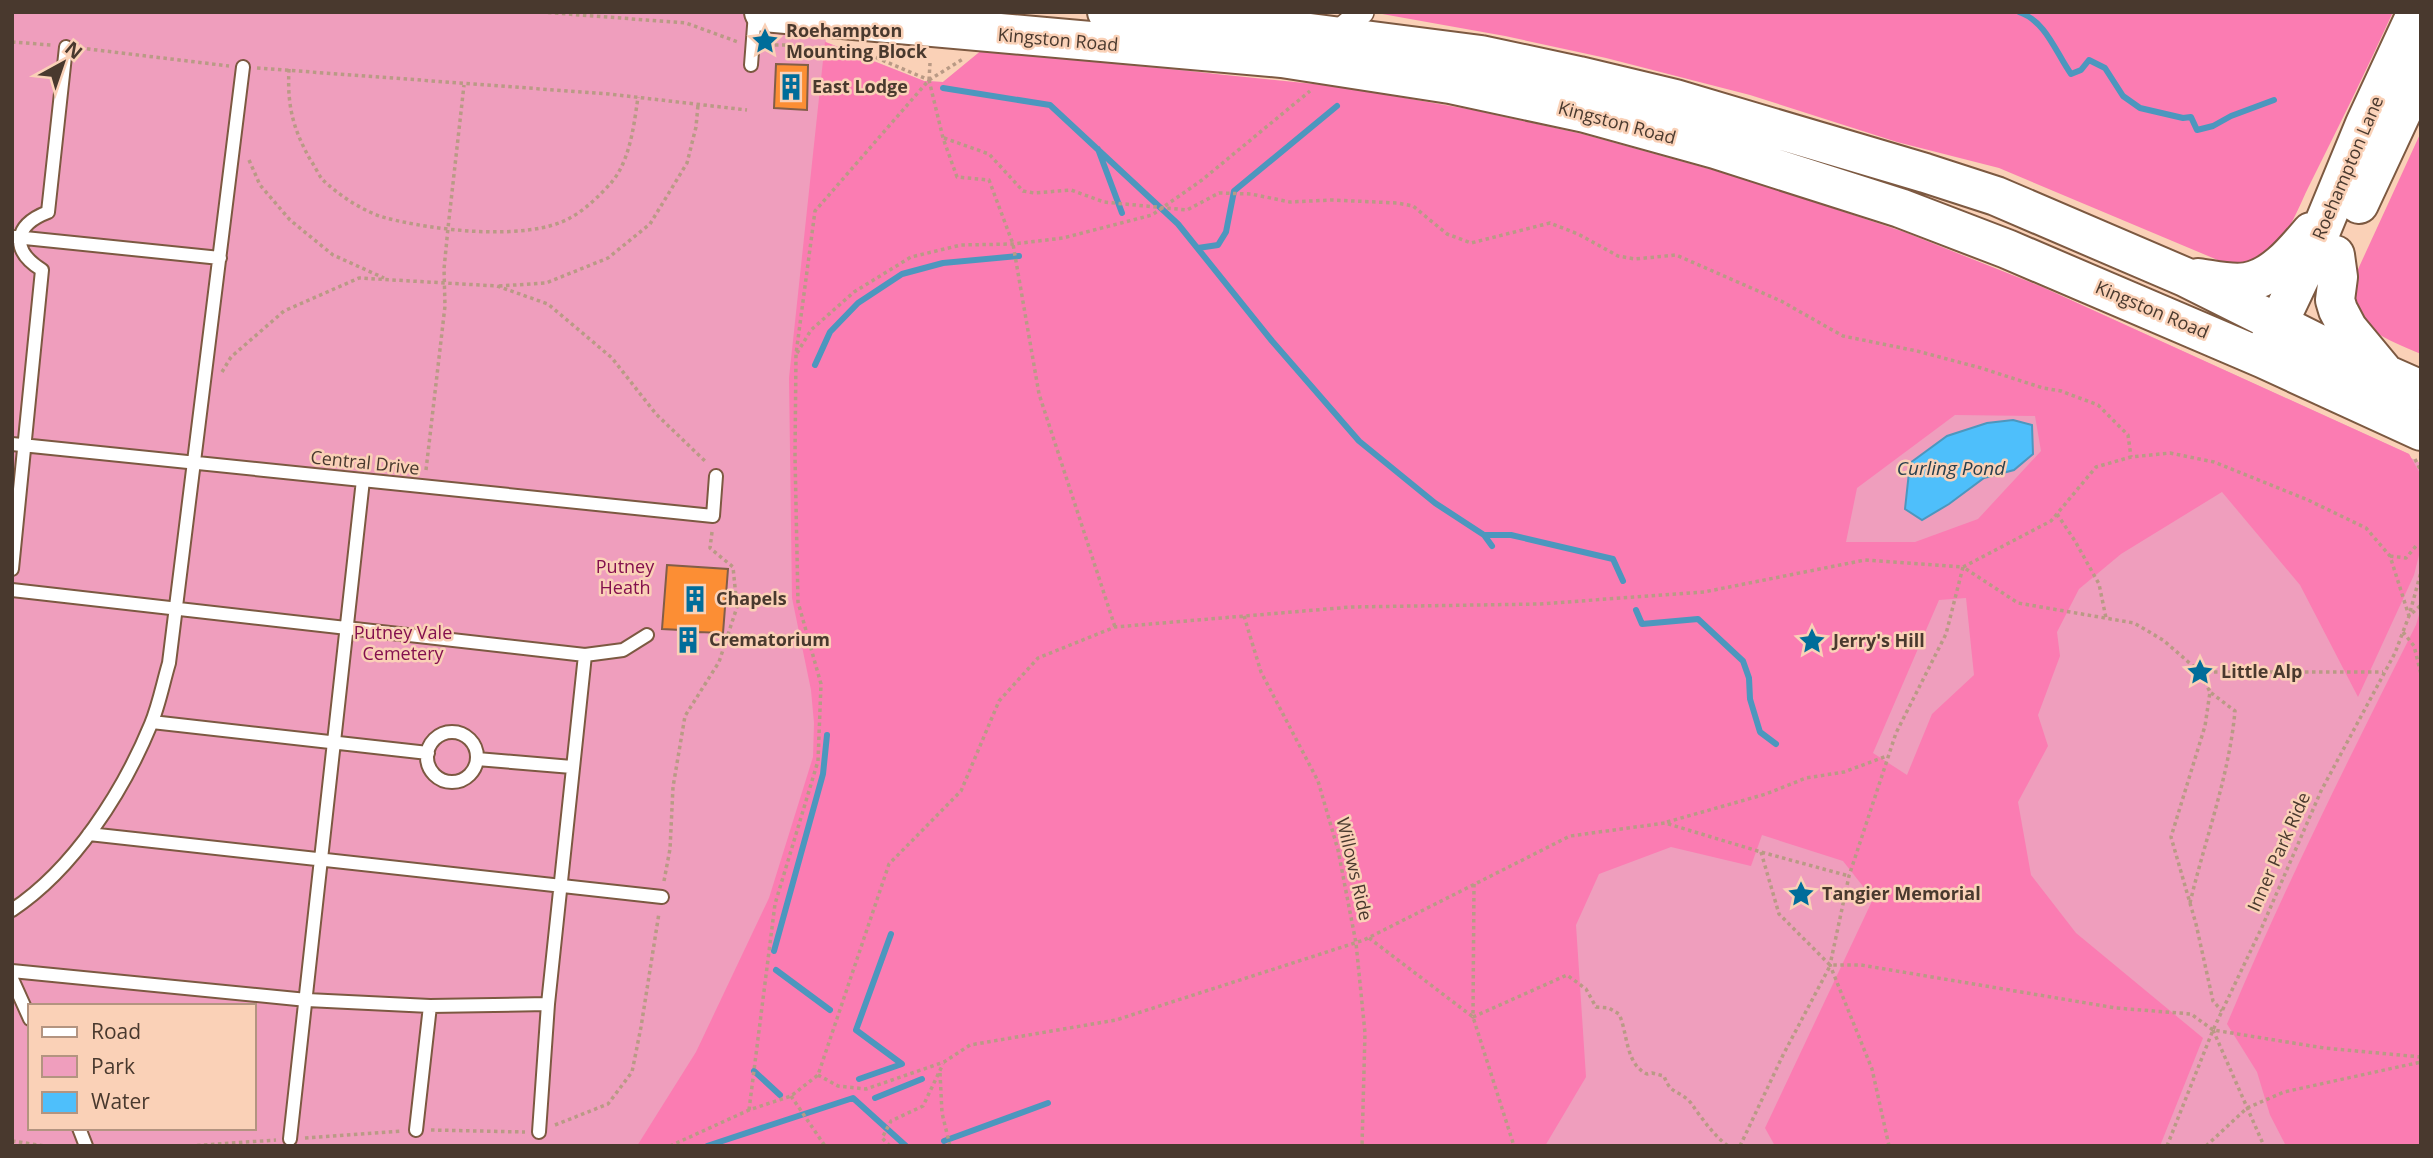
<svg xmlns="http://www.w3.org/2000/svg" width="2433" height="1158" viewBox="0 0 2433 1158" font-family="'Open Sans',sans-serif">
<rect width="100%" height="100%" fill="#fad1b7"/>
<path fill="#ef9ebd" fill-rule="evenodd" d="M12 12H820L826 42 924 81 943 82 982 50 1170 68 1473 110 1582 134 1745 179 1904 232 2042 287 2409 454 2411 458 2421 463V1146H12ZM30 1006H254V1128H30Z"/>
<path fill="#fb7cb2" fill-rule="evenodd" d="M1371 12H2393C2367 69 2339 126 2311 182 2299 205 2288 240 2266 254 2250 264 2237 265 2220 261L1999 168 1897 142 1750 95 1606 58 1505 36Z
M825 42 924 81 943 82 982 50 1344 87 1473 110 1582 134 1745 179 1904 232 2042 287 2409 454 2421 475V547L2414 575 2358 697 2300 585 2222 492 2121 554 2079 589 2057 632 2060 656 2038 715 2048 746 2018 802 2031 875 2076 933 2203 1038 2160 1146H1775L1765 1128 1873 899 1843 861 1762 835 1751 866 1671 847 1599 874 1576 925 1586 1077 1545 1146H637L696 1052 769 898 813 757 814 723 811 690 792 598 789 378ZM1955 415 2035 416 2041 451 1978 519 1915 542H1846L1857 488ZM1966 598 1974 675 1932 714 1907 775 1873 753 1939 600Z
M2421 132V354C2383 337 2348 328 2354 278Z
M2421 608V1146H2286L2270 1115 2257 1072 2227 1024C2284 888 2350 756 2416 625Z"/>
<path fill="#4ebffb" stroke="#4c97be" stroke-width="2" d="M2013 420 2032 425 2033 454 2014 470 1984 478 1949 504 1922 520 1905 509 1910 463 1947 436 1987 423Z"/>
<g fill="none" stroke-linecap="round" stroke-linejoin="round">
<path stroke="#4c97be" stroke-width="6" d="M2019 12C2046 21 2056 53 2071 74L2081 70 2089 60 2105 68 2123 96 2140 108 2183 118 2191 117 2197 130 2213 126 2231 116 2274 100
M943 88 1050 105 1178 224 1272 341 1359 441 1435 503 1484 535 1492 546
M1098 149 1122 213
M1198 248 1218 245 1226 232 1234 191 1337 106
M815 365 830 332 858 303 902 274 943 263 1019 256
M1484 535H1511L1613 559 1623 581
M1636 610 1642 624 1698 619 1743 661 1749 678 1750 699 1760 732 1776 744
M774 951 823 774 827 735
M776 970 830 1010
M754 1071 780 1095
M859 1079 902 1064 856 1030 891 934
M875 1098 922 1079
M944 1141 1048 1103
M707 1146 853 1098 906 1146"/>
</g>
<path fill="#fc8e34" stroke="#825e47" stroke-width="2" d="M776 64 808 65 807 110 774 108Z
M667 565 728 569 723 633 698 632 696 651 679 649 681 630 662 629Z"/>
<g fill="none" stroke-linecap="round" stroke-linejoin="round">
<defs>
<path id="service" d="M751 65 755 13
M15 237 220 258
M12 444 713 516 716 476
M12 569 42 270C10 250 14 225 48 212L66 47
M12 590 585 655 548 1004 539 1132
M585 655 623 650 647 635
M152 722 428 753
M427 757a25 25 0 1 1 50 0a25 25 0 1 1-50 0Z
M477 759 572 767
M89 834 662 897
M12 910C74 869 123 792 151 724 159 705 163 683 169 663L243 67
M12 971 307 1000 430 1006 548 1004
M12 979 30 1019
M79 1128 86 1146
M416 1130 430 1006
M290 1139 363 480"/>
<path id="minor" d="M1335 35 1362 12"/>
<path id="trunk" d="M764 12 1282 58 1450 84 1585 113 1715 149 1900 208 2007 249 2262 358 2421 431
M1107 12 1232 23 1481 55 1579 76 1675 99 1925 173 1996 196 2185 277 2335 352 2421 390
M2359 204 2421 71
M2335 255 2338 277 2335 300 2338 310 2348 329 2382 370
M2198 278C2213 280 2232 285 2247 282 2274 277 2294 252 2311 232
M2267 347 2313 250 2365 124 2417 12"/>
</defs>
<use href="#service" stroke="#7c5941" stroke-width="16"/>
<use href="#minor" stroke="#7c5941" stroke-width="26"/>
<use href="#trunk" stroke="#7c5941" stroke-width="42"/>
<path stroke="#b99a85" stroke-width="3.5" stroke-dasharray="3.5 3.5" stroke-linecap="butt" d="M541 12 686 23 738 42
M12 42 51 45
M768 45H792
M80 48 229 66
M863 52 929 80
M257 68 609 94 747 110
M289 69C287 106 293 129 311 161 315 166 318 174 322 179 338 195 364 212 386 218 432 230 527 242 570 218 585 210 600 195 611 183 630 161 634 125 638 97
M929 80 963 59
M929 80 930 63
M944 138 989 154 1023 191 1034 193 1071 190 1104 202 1187 210 1219 193 1251 194 1290 202 1332 200 1397 203 1413 206 1447 234 1471 243 1550 223 1578 234 1618 256 1635 259 1676 255 1781 301 1843 336 1917 351 1981 368 2043 388 2061 391 2098 405 2128 435 2131 457
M249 160 260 185 290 220 333 255 384 278
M499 286 546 283 608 258 650 224 687 163 696 127 698 105
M797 353 811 330 854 292 911 257 961 245 1013 244 1063 238 1152 215 1202 180 1310 91
M222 372 231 357 284 311 359 278 497 286 548 304 612 358 656 414 707 463
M2415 459 2421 471
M426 470 445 306 444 269 448 228 464 85
M2057 514 2075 541 2099 584 2106 618
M2390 556 2406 558 2416 546 2421 547
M1244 616 1261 672 1318 781 1338 850 1356 943 1365 1033 1362 1146
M2403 632 2414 646 2421 674
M2200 672H2383
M1667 822 1766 794 1806 778 1844 772 1887 756
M1761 852 1779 914 1830 965H1861L2116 1008 2191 1014 2213 1030 2324 1048 2421 1057
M664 881 670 849 673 787 685 716 719 662 737 607 733 567 710 548 712 532
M1474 884 1473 1017 1567 975 1586 989 1596 1007 1609 1008 1619 1014C1628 1033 1625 1064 1647 1074L1652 1073 1664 1076C1670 1093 1676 1090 1687 1099 1692 1103 1694 1108 1698 1113 1707 1125 1715 1136 1728 1146
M2190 903C2205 839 2229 777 2235 711L2210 692
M1369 938 1473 1017 1514 1146
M2213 1030 2264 1146
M940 1073 942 1113 950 1146
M818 1075 838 1086 866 1089 944 1062 970 1045 1116 1020 1364 940 1570 836 1665 823 1761 852 1849 876
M791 1096 825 1146
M749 1110 775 904 818 761 821 684 798 602 795 456 796 354 815 211 929 80 943 138 957 177 989 180 1013 244 1039 394 1115 627
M555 1125 608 1104 632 1072 641 1027 659 913
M431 1130 525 1132
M305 1138 402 1131
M12 1141 45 1146
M190 1146 276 1140
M670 1146 749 1110 791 1096 818 1075 889 864 961 791 999 701 1038 658 1115 627 1351 607 1539 604 1704 592 1865 560 1963 567 2051 521 2096 467 2131 457 2170 453 2214 462 2308 500 2366 528 2390 556 2409 616 2421 605
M890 1146 882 1138 891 1121 923 1106 943 1064
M1740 1146 1783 1055 1830 966
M1889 1146 1872 1069 1830 965 1849 876 1896 733 1946 634 1963 567 2018 603 2134 623 2163 640 2200 672 2210 692 2205 726 2171 837 2196 924 2213 1001 2222 1011
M2167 1146 2213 1030 2262 927 2321 791 2395 653 2409 616 2421 572
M2206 1146 2247 1108 2284 1092 2421 1062"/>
<use href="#service" stroke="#fff" stroke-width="12"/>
<use href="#minor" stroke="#fff" stroke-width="23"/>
<use href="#trunk" stroke="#fff" stroke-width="38"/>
</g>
<defs>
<symbol id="sight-bare" viewBox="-9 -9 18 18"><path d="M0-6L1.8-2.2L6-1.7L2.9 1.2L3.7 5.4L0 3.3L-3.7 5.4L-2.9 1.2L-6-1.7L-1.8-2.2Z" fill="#006d9a" stroke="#fad1b7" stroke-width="2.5" paint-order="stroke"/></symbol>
<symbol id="building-bare" viewBox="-9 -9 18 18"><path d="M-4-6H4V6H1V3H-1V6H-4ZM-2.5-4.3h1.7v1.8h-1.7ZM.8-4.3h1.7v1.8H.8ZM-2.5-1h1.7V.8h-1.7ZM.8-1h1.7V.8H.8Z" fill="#006d9a" stroke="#fad1b7" stroke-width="2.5" paint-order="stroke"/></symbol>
</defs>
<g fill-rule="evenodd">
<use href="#sight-bare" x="746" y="22" width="38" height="38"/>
<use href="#building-bare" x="772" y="68" width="38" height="38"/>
<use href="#building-bare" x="676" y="580" width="38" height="38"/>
<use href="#building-bare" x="669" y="621" width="38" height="38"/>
<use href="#sight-bare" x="1793" y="622" width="38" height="38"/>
<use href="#sight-bare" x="2181" y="653" width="38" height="38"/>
<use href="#sight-bare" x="1782" y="875" width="38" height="38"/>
</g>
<g text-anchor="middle" stroke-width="5" stroke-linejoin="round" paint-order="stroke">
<g font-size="18" font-weight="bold" fill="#49392e" stroke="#fad1b7" text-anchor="start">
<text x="786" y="37">Roehampton<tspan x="786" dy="21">Mounting Block</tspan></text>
<text x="812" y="93">East Lodge</text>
<text x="716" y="605">Chapels</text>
<text x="709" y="646">Crematorium</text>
<text x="1833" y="647">Jerry's Hill</text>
<text x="2221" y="678">Little Alp</text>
<text x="1822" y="900">Tangier Memorial</text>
</g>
<g font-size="18" fill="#49392e" stroke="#fad1b7">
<text transform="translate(1058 40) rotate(5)" y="6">Kingston Road</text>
<text transform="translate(1617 123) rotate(15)" y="6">Kingston Road</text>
<text transform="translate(2348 168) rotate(-67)" y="6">Roehampton Lane</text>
<text transform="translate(2152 310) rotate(23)" y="6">Kingston Road</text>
<text transform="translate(365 463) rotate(6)" y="6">Central Drive</text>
<text transform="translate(2279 852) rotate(-66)" y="6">Inner Park Ride</text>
<text transform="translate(1354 869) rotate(77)" y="6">Willows Ride</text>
</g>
<g font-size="18" fill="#84104e" stroke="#fad1b7">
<text x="625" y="573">Putney<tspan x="625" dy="21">Heath</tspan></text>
<text x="403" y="639">Putney Vale<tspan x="403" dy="21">Cemetery</tspan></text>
</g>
<g font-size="19" font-style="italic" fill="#273f4d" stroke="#fad1b7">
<text x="1951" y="475">Curling Pond</text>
</g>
</g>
<rect width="2433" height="1158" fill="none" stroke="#49392e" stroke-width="28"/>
<rect x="28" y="1004" width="228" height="126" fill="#fad1b7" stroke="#b39480" stroke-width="2"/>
<rect x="42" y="1027" width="35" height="10" fill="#ffffff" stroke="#b39480" stroke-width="2"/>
<text x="91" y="1039" font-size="21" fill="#49392e">Road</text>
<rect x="42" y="1056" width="35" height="21" fill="#ef9ebd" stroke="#b39480" stroke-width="2"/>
<text x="91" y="1074" font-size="21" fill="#49392e">Park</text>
<rect x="42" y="1092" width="35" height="21" fill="#4ebffb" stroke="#b39480" stroke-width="2"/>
<text x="91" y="1109" font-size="21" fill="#49392e">Water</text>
<g transform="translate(63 63) rotate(40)" stroke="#fad1b7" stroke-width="5" paint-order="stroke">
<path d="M0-5L12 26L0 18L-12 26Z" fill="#49392e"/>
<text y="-10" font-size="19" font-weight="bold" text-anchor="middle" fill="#49392e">N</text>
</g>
</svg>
